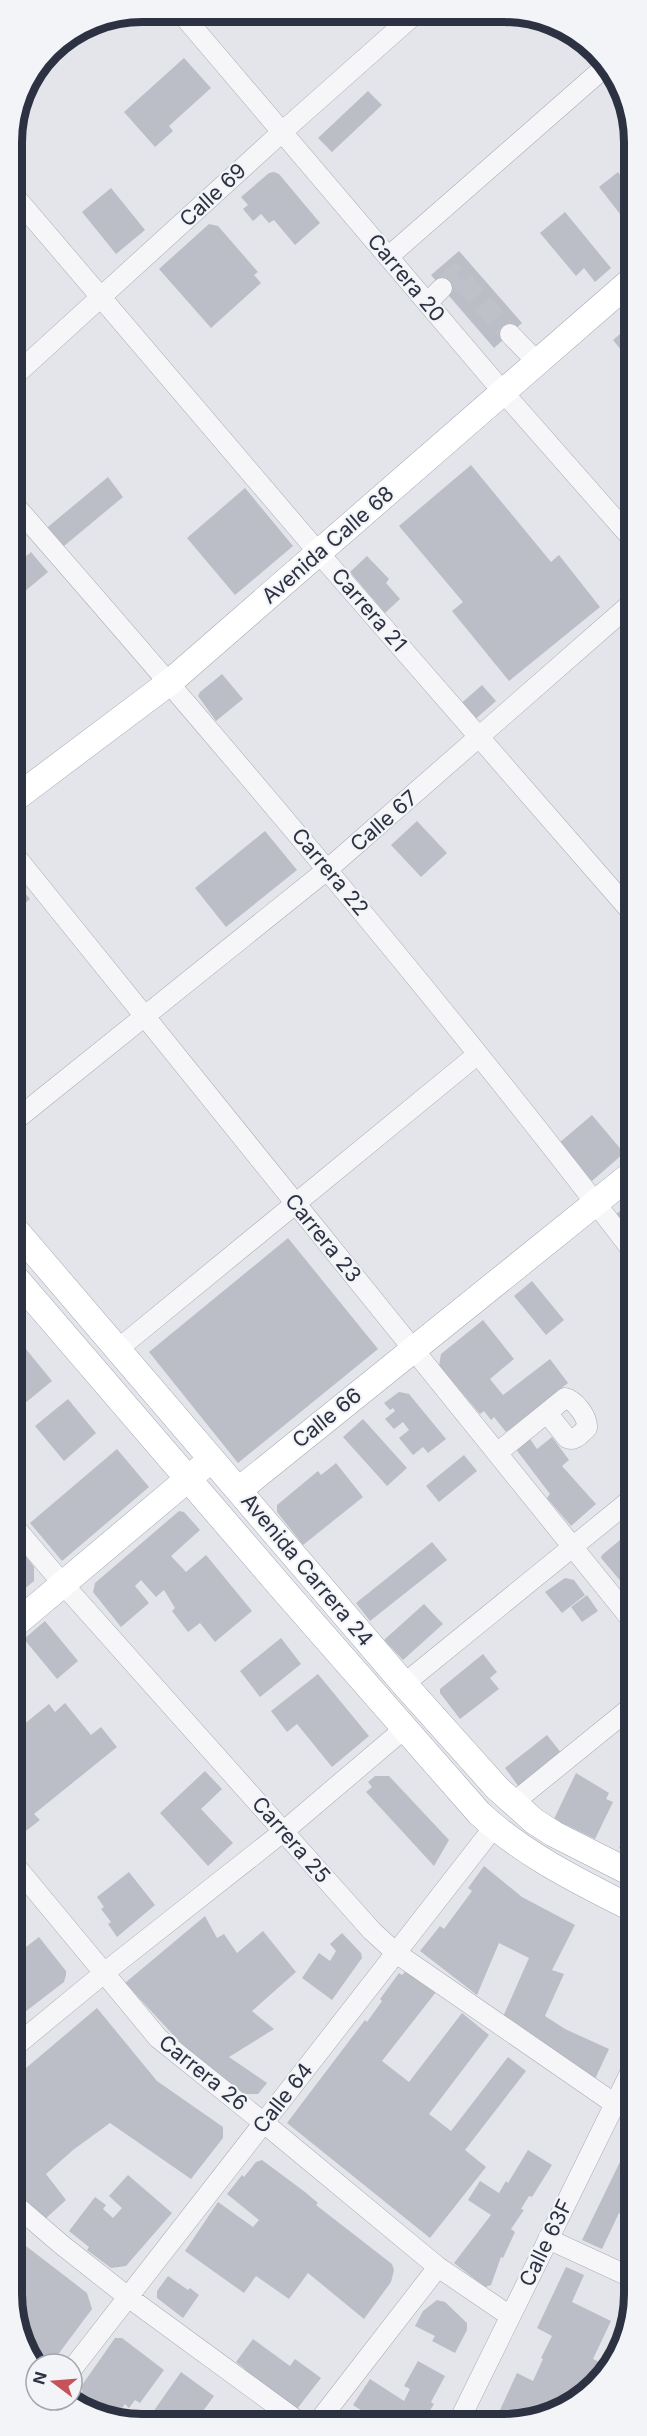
<svg xmlns="http://www.w3.org/2000/svg" width="647" height="2436" viewBox="0 0 647 2436" font-family="Inter,sans-serif">
<rect width="100%" height="100%" fill="#e3e5ea"/>
<path fill="#bbbec7" d="M184 58 211 88 169 126 173 131 155 147 124 112Z
M368 91 382 105 332 152 318 138Z
M274 172 279 174 320 223 295 245 274 220 269 223 261 214 253 221 243 209 248 205 241 197 269 173Z
M618 172 634 193V244L628 236 634 232 599 187Z
M111 188 145 230 116 254 82 212Z
M565 212 611 268 595 282 584 268 576 276 540 233Z
M209 224 218 226 258 272 254 275 261 283 211 328 159 269Z
M459 251 522 323 494 348 431 275Z
M634 322V366L613 340Z
M471 465 551 562 559 555 600 607 509 681 452 611 463 602 399 526Z
M108 477 123 497 58 551 43 531Z
M245 488 293 546 235 595 187 538Z
M634 498V527L620 509Z
M31 552 48 572 12 602V568Z
M367 556 389 579 386 583 400 599 385 613 350 572Z
M222 674 243 699 216 721 198 696 200 692Z
M482 685 496 701 471 723 457 707Z
M417 821 447 853 421 877 391 845Z
M265 831 297 870 226 927 195 888Z
M13 879 30 899 13 914Z
M592 1115 624 1153 592 1181 559 1143Z
M633 1201 634 1203V1250L610 1219Z
M288 1238 378 1349 238 1463 149 1352Z
M532 1281 564 1320 546 1335 514 1296Z
M483 1320 514 1359 490 1379 503 1395 550 1359 568 1383 506 1432 494 1417 491 1420 484 1411 480 1414 439 1366 441 1354Z
M17 1338 52 1381 13 1413V1341Z
M399 1392 409 1394 446 1439 428 1453 423 1447 413 1455 399 1438 409 1430 403 1422 394 1429 385 1419 395 1411 393 1408 390 1410 384 1403Z
M68 1399 96 1433 64 1461 35 1426Z
M363 1419 407 1468 387 1486 343 1437Z
M526 1433 537 1449 552 1437 569 1460 562 1466 596 1504 571 1526 547 1498 550 1494 512 1444Z
M117 1449 149 1487 62 1561 30 1523Z
M464 1455 477 1471 439 1502 426 1486Z
M336 1463 363 1497 303 1545 277 1512V1505L318 1471 321 1475Z
M179 1511 184 1512 200 1530 171 1556 186 1572 206 1555 252 1611 215 1642 200 1623 188 1632 172 1611 175 1608 164 1590 156 1597 141 1580 135 1586 149 1603 121 1627 93 1592 95 1583Z
M626 1535 634 1545V1549L623 1558 627 1563 623 1567 627 1572 634 1565V1605L626 1595 629 1591 601 1558 602 1555Z
M13 1539 34 1567V1581L18 1594 13 1587Z
M432 1542 447 1560 370 1621 356 1603Z
M565 1578 574 1580 585 1595 562 1613 545 1592Z
M587 1595 598 1611 582 1622 571 1607Z
M424 1604 443 1624 403 1660 384 1640Z
M45 1621 78 1661 57 1679 24 1639Z
M281 1638 301 1664 260 1697 240 1671Z
M483 1654 497 1672 490 1678 499 1689 460 1719 440 1693V1689Z
M318 1674 369 1736 332 1767 297 1724 287 1732 271 1711Z
M65 1703 91 1735 101 1727 117 1747 34 1814 40 1820 22 1834 18 1828 13 1832V1733L49 1704 55 1712Z
M547 1735 562 1754 519 1787 505 1768Z
M205 1771 222 1789 201 1809 233 1843 208 1866 160 1813Z
M576 1773 609 1793 606 1799 613 1802 595 1839 554 1819Z
M375 1776H389L449 1840 434 1866 366 1792 372 1787 368 1782Z
M635 1812V1855L619 1848Z
M484 1866 522 1897 575 1925 552 1970 564 1974 545 2016 565 2029 609 2049 595 2079 502 2019 529 1958 499 1943 477 1995 420 1951 440 1926 444 1929 472 1891 468 1888Z
M129 1872 155 1905 117 1937 108 1924 111 1922 101 1909 104 1907 97 1897Z
M205 1916 217 1938 224 1934 237 1953 263 1931 296 1972 252 2011 274 2029 229 2057 267 2083 258 2094H241L192 2055 125 1983Z
M342 1933 361 1953 362 1958 332 2000 302 1978 319 1953 330 1961 336 1951 330 1944Z
M39 1937 66 1971V1975L64 1982 21 2015 13 2004V1957Z
M406 1971 436 1992 382 2061 409 2082 462 2013 489 2035 429 2114 451 2131 508 2057 526 2071 465 2150 486 2167 430 2238 287 2123 365 2020 367 2022 382 2001 380 1999 399 1973 402 1975Z
M97 2008 157 2081 223 2127V2138L191 2179 110 2123 73 2150 46 2174 66 2200 44 2220 21 2196 17 2198 13 2193V2171L23 2162 17 2154 13 2157V2079Z
M635 2131V2220L619 2213 602 2249 582 2240Z
M528 2150 552 2165 532 2197 529 2196 521 2209 524 2210 511 2229 515 2232 503 2258 501 2257 491 2285 485 2287 454 2263 491 2215 468 2200 480 2181 499 2193 506 2181 508 2183Z
M262 2160 305 2192 318 2203 316 2205 392 2264 394 2270 391 2282 364 2319 308 2273 289 2299 256 2276 244 2293 185 2251 218 2202 253 2227 259 2220 227 2194 242 2175 244 2177 256 2162Z
M128 2175 172 2213 126 2266 111 2268 87 2250 89 2247 69 2231 95 2197 106 2205 103 2209 113 2218 122 2208 109 2196Z
M13 2236 87 2293 92 2309 51 2364H38L13 2311Z
M566 2267 584 2275 572 2302 611 2321 593 2359 608 2366 602 2380 562 2410 522 2423H494L517 2373 533 2381 543 2359 541 2358 552 2336 537 2328Z
M168 2276 188 2290 190 2288 199 2295 183 2318 157 2298V2291Z
M437 2300 445 2302 467 2323V2330L455 2353 432 2341 435 2336 415 2326 423 2311Z
M115 2338H122L164 2370 140 2403 135 2400 129 2408 125 2404 117 2415 126 2421H117L77 2398 83 2390 80 2388Z
M253 2339 290 2366 295 2359 321 2378 297 2409 243 2372 245 2369 236 2362Z
M418 2361 445 2376 431 2402 434 2404 423 2422H382L383 2420 376 2415 373 2418 353 2405 370 2379 404 2401 410 2389 404 2386Z
M181 2372 214 2396 195 2422H146Z"/>
<g fill="none" stroke-linecap="round" stroke-linejoin="round">
<path stroke="#bec1c8" stroke-width="20" stroke-dasharray="20 10" stroke-linecap="butt" d="M442 288 456 274 510 334"/>
<defs>
<path id="minor" d="M180 12 503 392 634 541
M12 193 318 552 634 915
M388 257 605 67
M427 303 442 288
M510 334 537 362
M12 378 282 132 415 14
M12 502C226 747 437 995 634 1253
M13 853 634 1623
M13 1122 328 869 634 601
M118 1349 478 1054
M497 1453 565 1398C575 1400 588 1417 587 1428 581 1433 575 1442 567 1438L547 1413
M13 1525 63 1584 372 1931 396 1953 615 2104
M404 1684 634 1497
M513 1803 634 1705
M13 1863 158 2038 264 2123 438 2267 510 2316
M13 2048 104 1973 284 1831 404 1729
M13 2203 62 2245 128 2297 299 2422
M548 2239 635 2279
M72 2369 494 1827
M318 2422 438 2267
M458 2423 635 2063"/>
<path id="major" d="M13 800 170 682 634 278
M13 1227 404 1684 497 1788 534 1821 554 1834 635 1875
M13 1275 281 1587 479 1813C524 1855 580 1882 635 1910
M239 1490 634 1172
M13 1626 201 1468"/>
</defs>
<use href="#minor" stroke="#a8acb4" stroke-width="21"/>
<use href="#major" stroke="#a3a9b5" stroke-width="27"/>
<use href="#minor" stroke="#f6f6f9" stroke-width="20"/>
<use href="#major" stroke="#fff" stroke-width="26"/>
</g>
<g text-anchor="middle" stroke-width="4.5" stroke-linejoin="round" paint-order="stroke">
<g font-size="21" fill="#2c3241" stroke="#f3f4f8">
<text transform="translate(213 195) rotate(-43)" y="7">Calle 69</text>
<text transform="translate(406 278) rotate(50)" y="7">Carrera 20</text>
<text transform="translate(328 545) rotate(-41)" y="7">Avenida Calle 68</text>
<text transform="translate(369 610) rotate(49)" y="7">Carrera 21</text>
<text transform="translate(384 821) rotate(-41)" y="7">Calle 67</text>
<text transform="translate(330 872) rotate(50)" y="7">Carrera 22</text>
<text transform="translate(323 1238) rotate(51)" y="7">Carrera 23</text>
<text transform="translate(327 1418) rotate(-39)" y="7">Calle 66</text>
<text transform="translate(307 1570) rotate(50)" y="7">Avenida Carrera 24</text>
<text transform="translate(291 1840) rotate(49)" y="7">Carrera 25</text>
<text transform="translate(203 2073) rotate(39)" y="7">Carrera 26</text>
<text transform="translate(283 2098) rotate(-52)" y="7">Calle 64</text>
<text transform="translate(546 2243) rotate(-64)" y="7">Calle 63F</text>
</g>
</g>
<path d="M0 0H647V2436H0ZM142 22H504A120 120 0 0 1 624 142V2294A120 120 0 0 1 504 2414H142A120 120 0 0 1 22 2294V142A120 120 0 0 1 142 22Z" fill="#f3f4f8" fill-rule="evenodd"/>
<path fill="none" stroke="#2c3241" stroke-width="8" d="M142 22H504A120 120 0 0 1 624 142V2294A120 120 0 0 1 504 2414H142A120 120 0 0 1 22 2294V142A120 120 0 0 1 142 22Z"/>
<g transform="translate(54 2382) rotate(286)"><circle r="28" fill="#f3f4f8" stroke="#a3a6af" stroke-width="1.5"/>
<path d="M0-4.5L10 22L0 15L-10 22Z" fill="#c45459"/>
<text y="-9" font-size="16" font-weight="bold" text-anchor="middle" fill="#2c3241">N</text>
</g>
</svg>
